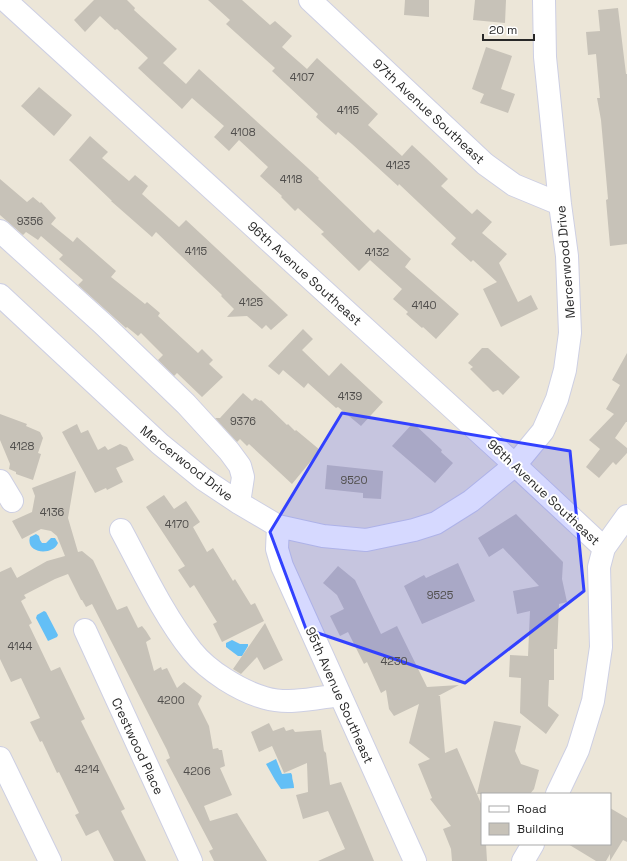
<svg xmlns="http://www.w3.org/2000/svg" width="627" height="861" viewBox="0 0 627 861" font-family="'Space Grotesk',sans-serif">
<rect width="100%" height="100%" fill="#ece6d8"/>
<path fill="#63bff6" d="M36 534 39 536 40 540 42 543H46L51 538H55L58 543C53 556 25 554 30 537Z
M44 611 46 612 58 635 57 637 48 641 36 618 37 615Z
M232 640 240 644H248V646L242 656H238L226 647V643Z
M276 759 282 774 291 773 292 775C292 780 294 783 294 788L281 789 275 780 266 764Z"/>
<path fill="#c7c2b8" d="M94 0H127L135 8 134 10 177 49 163 63 186 84 199 69 319 178 318 179 374 233 378 229 411 259 405 267 459 314 436 339 423 327 422 328 406 314 408 312 393 299 402 289 370 260 359 271 321 234 324 232 298 208 295 211 281 197 282 196 260 176 268 167 239 140 229 151 214 137 224 126 192 98 182 109 138 68 148 58 117 29 115 30 100 16 85 32 74 20Z
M208 0H242L270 25 275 21 292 36 282 47 307 69 317 58 378 114 368 125 402 156 412 145 426 158 448 179 441 186 472 214 477 209 492 222 482 233 507 254 499 263 518 302 531 295 538 309 501 327 483 289 497 282 473 260 471 262 451 244 456 238 399 184 398 186 352 144 338 132 336 135 316 117 318 114 272 71 275 68 226 24 230 20Z
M405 0H429V17L404 15Z
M475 0H506L505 23 473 20Z
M618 8 626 74H627V244L610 246 606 200 608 199 601 120 597 98H600L596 54 588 55 586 32 600 31 598 10Z
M486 47 512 56 501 89 515 94 508 113 480 103 484 94 472 89Z
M39 87 72 115 54 136 21 106Z
M90 136 108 152 102 158 129 181 135 175 148 186 142 194 179 227 186 220 288 315 271 330 266 325 262 329 247 316 227 317 234 309 221 296 222 295 156 232 152 237 111 201H112L69 160Z
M0 179 27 202 33 197 40 203 41 202 56 218 51 224 73 242 77 237 116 271 111 277 145 304 147 302 160 313 158 316 198 353 202 349 213 360 209 364 223 377 202 397 177 373 174 376 158 360 163 355 141 333 138 336 127 327 126 328 78 285 83 280 59 259 63 255 41 236 38 240 26 232 23 235 0 215Z
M303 329 313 339 302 350 329 376 341 363 383 402 361 426 338 407 336 408 308 383 304 388 283 370 279 375 268 366Z
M482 348H488L520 377 503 395 498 390 493 392 470 369 473 367 468 363Z
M627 353V422H626L615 438 627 448V453L616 465 613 462 599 478 586 467 600 449 589 440 614 414 606 409 620 385 612 380Z
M243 393 252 401 255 398 260 401 261 400 287 425 288 424 295 431 296 430 320 450 292 484 249 444 247 446 240 439 237 442 215 418H220Z
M0 414 27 424 26 426 40 432 43 438 38 453 41 454 33 480 16 474V472L9 469 10 464 0 440Z
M413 423 442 450 441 452 453 463 435 483 392 446Z
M77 424 81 433 88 430 98 450 105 446 108 450 120 444 127 447 134 460 116 468 123 482 107 490 106 488 95 493 62 432Z
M327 465 383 471 381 499 363 498V493L325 489Z
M76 471 68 518 78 552 82 551 93 560 117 610 127 606 138 628 142 626 146 631 151 639 146 642 154 671 161 667 162 670 167 668 177 688 184 682 202 696 198 704 209 726 213 749 218 748 219 750H222L225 766 220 768 232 795 204 806 210 821 237 813 267 861H214L209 851 213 849 166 760 170 758 167 750 92 604 86 607 82 600H81L68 574 55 579 24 595 26 598 21 601 32 623 29 625 51 671 60 667 85 719 81 721 125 809 121 811 146 861H114L98 830 86 836 75 815 79 813 59 772 57 773 42 741 40 742 30 722 40 718 21 678 11 682 0 659V572L11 567 17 578 47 561 65 556 57 536 51 531 41 529 22 539 12 521 32 512 35 496 32 488Z
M164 495 174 509 186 501 200 522 193 527 207 552 213 548 233 581 235 579 251 605 255 603 264 621 222 642 213 624 217 622 194 585 190 588 178 570 185 566 146 507Z
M516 514 563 562 562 579 567 602 559 604 557 649H554V680H549L548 706 559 715 546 734 520 713 521 678 509 677 510 655 528 656 530 611 517 614 513 591 539 586 503 548 489 557 478 538Z
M458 563 475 601 422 624 404 586 424 575 426 578Z
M338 566 355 580 381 634 397 626 427 687 459 685 438 696H440L445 753 457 748 477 794 494 721 521 726 515 751 521 764 539 770 534 789 530 794H477L482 806V844H486L487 861H452L451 849 443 829 451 826 430 799 432 798 418 764 430 759 409 743 419 704 394 716 389 709 386 690 381 693 367 662 364 664 348 632 340 636 330 616 344 609 337 595 323 583Z
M265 623 283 660 264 670 257 657 241 674 233 669Z
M269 723 273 731 284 727 286 731 293 729 295 732 321 730 324 751 326 753 330 785 341 782 374 861H318L345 849 328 811 303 819 296 795 308 792 307 763 284 773 272 746 259 752 251 732Z
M610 808 627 818V842L623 840 610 861V854L606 861H596L568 844H610Z"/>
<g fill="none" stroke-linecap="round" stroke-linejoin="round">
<defs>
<path id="minor" d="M5 0 515 465 604 548
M310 0 485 164 514 185 560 204
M0 231 103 324 186 404 229 451 240 466 243 477 239 503
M0 295 160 444 203 479 239 503 278 526 323 536 366 540 414 530 436 523 471 501 515 465 543 431 557 399 565 370 570 333 567 256 560 204 545 57 544 0
M0 481 12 501
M278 526 277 549 282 566 415 861
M121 530C142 569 164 616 192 651 208 671 240 691 265 698 289 705 316 698 340 695
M85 630 191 861
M0 758 50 861
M557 794 578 750 593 701 601 647 599 567 604 548 627 516
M523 861 533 844"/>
</defs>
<use href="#minor" stroke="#cdcfe3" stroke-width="24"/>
<use href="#minor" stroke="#fff" stroke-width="22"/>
</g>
<path fill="#3241ff" fill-opacity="0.2" stroke="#3241ff" stroke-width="3" stroke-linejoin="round" d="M342 413 570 451 584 591 465 683 306 629 270 532Z"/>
<g text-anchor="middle" stroke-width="4" stroke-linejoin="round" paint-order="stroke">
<g font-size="11" fill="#504e4c">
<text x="302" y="81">4107</text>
<text x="348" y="114">4115</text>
<text x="243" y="136">4108</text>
<text x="398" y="169">4123</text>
<text x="291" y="183">4118</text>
<text x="30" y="225">9356</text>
<text x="196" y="255">4115</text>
<text x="377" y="256">4132</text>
<text x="251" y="306">4125</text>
<text x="424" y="309">4140</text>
<text x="350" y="400">4139</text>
<text x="243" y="425">9376</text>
<text x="22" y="450">4128</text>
<text x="354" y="484">9520</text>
<text x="52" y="516">4136</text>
<text x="177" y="528">4170</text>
<text x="440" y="599">9525</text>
<text x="20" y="650">4144</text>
<text x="394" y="665">4230</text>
<text x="171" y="704">4200</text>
<text x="87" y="773">4214</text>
<text x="197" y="775">4206</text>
</g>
<g font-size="13" fill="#282828" stroke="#fff">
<text transform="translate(429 111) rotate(43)" y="5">97th Avenue Southeast</text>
<text transform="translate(565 262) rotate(-95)" y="5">Mercerwood Drive</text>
<text transform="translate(305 273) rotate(42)" y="5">96th Avenue Southeast</text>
<text transform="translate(187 463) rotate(38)" y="5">Mercerwood Drive</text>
<text transform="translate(544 492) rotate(43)" y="5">96th Avenue Southeast</text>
<text transform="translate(340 695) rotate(66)" y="5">95th Avenue Southeast</text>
<text transform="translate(138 746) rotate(65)" y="5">Crestwood Place</text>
</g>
</g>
<rect x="481" y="793" width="130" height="52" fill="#ffffff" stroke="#a9a9a9"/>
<rect x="489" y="806" width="20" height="6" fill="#ffffff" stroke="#a9a9a9"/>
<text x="517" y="813" font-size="12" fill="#282828">Road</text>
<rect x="489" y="823" width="20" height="12" fill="#c7c2b8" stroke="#a9a9a9"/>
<text x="517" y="833" font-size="12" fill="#282828">Building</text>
<path d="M483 34v6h51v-6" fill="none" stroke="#282828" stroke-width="2"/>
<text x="489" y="34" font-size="12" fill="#282828" stroke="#ffffff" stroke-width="3" paint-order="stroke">20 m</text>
</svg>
